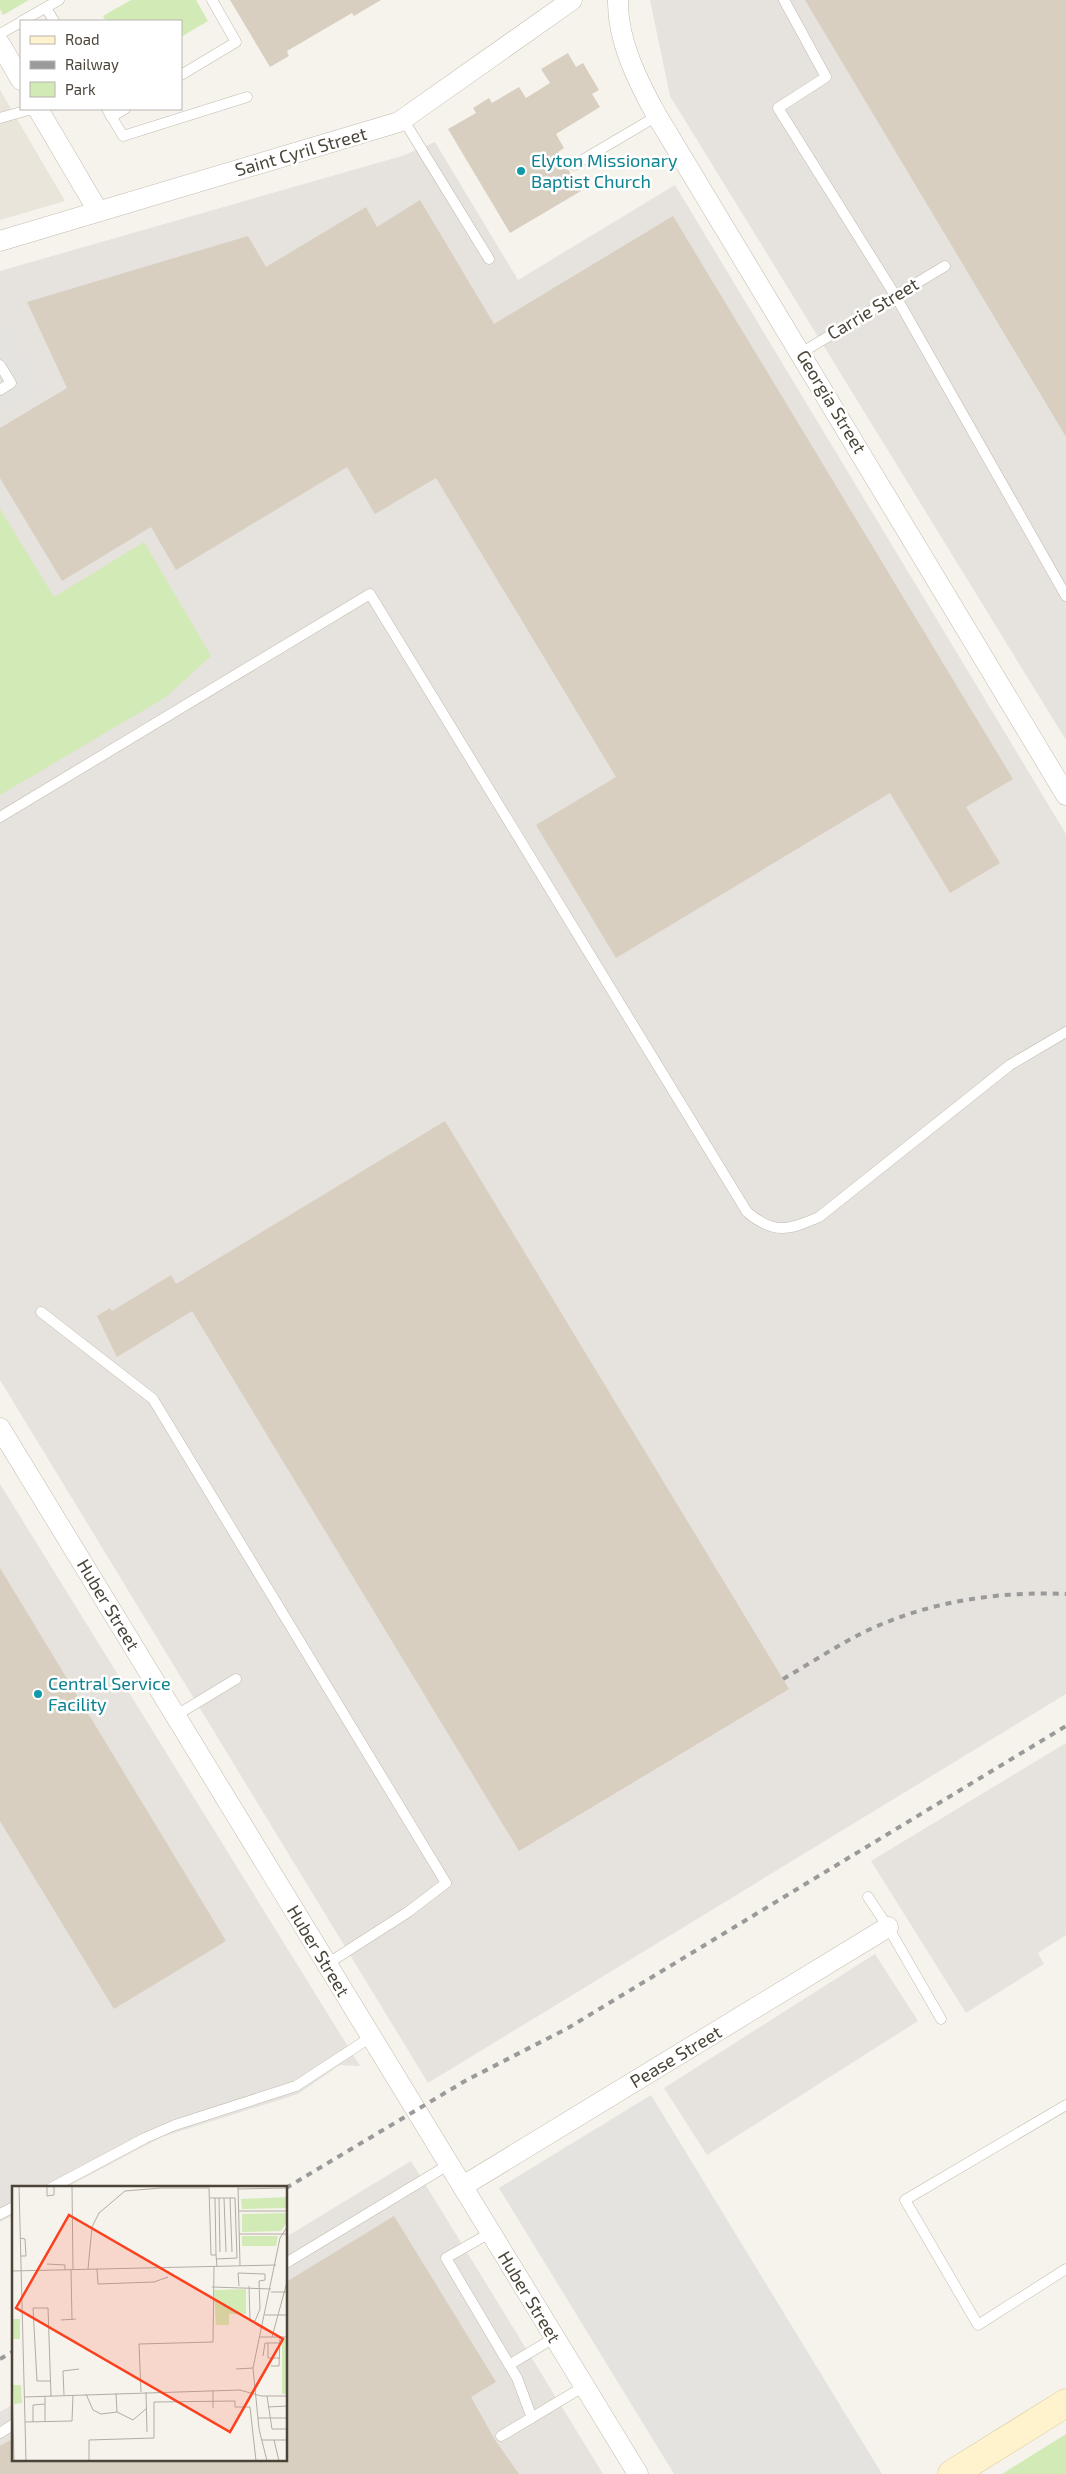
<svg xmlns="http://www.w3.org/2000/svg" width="1066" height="2474" viewBox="0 0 1066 2474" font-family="'Exo 2',sans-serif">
<rect width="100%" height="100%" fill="#f6f3ec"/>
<path fill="#eae5da" d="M0 90 65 201 0 220Z"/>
<path fill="#e6e2dd" d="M650 0H1066V740L670 96Z
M435 142 518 280 675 185 1066 834V1694L428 2083 0 1380V271L402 156Z
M0 1484 360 2066 340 2065 298 2094 162 2137 65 2188H14V2215L0 2222Z
M1066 1743V1935L1038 1953 1044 1964 966 2013 871 1861Z
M875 1954 918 2021 707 2155 664 2088Z
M411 2161 603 2474H0V2412L14 2404V2460H286V2237Z"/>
<path fill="#d2eab5" d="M0 0H29L3 15 0 9Z
M131 0H196L208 21 181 37V21H106L103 16Z
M0 509 54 597 144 542 211 656 166 697 0 795Z
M1066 2434V2474H1002Z"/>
<path fill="#e5e3e0" d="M0 324 39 388 0 412Z
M651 2095 882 2474H674L499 2188Z"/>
<path fill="#d8cfc1" d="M230 0H381L354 16 352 13 287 51 289 56 270 67Z
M805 0H1066V437Z
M568 53 576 67 583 63 599 90 592 94 600 107 556 134 564 148 558 152 581 191 510 233 448 129 476 113 473 108 489 98 492 103 519 87 526 98 550 83 541 69Z
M420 200 494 324 673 216 1013 779 966 807 1000 863 950 893 890 793 616 958 536 825 616 777 436 478 375 514 347 467 176 570 151 527 62 581 0 478V428L67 388 27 302 248 236 266 267 366 207 377 227Z
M445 1121 789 1689 519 1851 192 1311 117 1357 97 1316 110 1308 112 1311 171 1275 176 1284Z
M0 1568 226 1941 114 2009 0 1821Z
M394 2216 496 2382 471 2397 495 2440 519 2474H0V2446L14 2438V2460H286V2282Z"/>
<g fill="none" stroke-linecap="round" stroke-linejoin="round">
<defs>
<path id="lane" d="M784 0 826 77 778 108 895 295 1066 596
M46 8 54 21
M22 21 59 0
M0 34 21 22
M181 75 236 42 212 0
M107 109 123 136 247 97
M111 117 125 109
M0 118 32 109
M403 119 489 259
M574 165 657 116
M801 353 945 266
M0 365 11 383 0 390
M0 817 370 594 747 1212C774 1235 789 1230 819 1217L1010 1065 1066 1032
M41 1312 153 1399 446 1883 408 1912 327 1964
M175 1716 236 1679
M868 1897 888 1927 941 2019
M1066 2105 905 2200 978 2325 1066 2269
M51 2188 145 2138 175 2125 296 2086 371 2037
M0 2214 14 2207
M490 2233 446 2258 517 2378 532 2418
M286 2263 448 2165
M509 2365 554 2338
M0 2433 14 2424
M501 2436 583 2387"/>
<path id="street" d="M618 0C617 40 638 82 657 116L1066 795
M0 44 21 80
M38 109 98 211
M0 241 399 122 572 0
M0 1428 638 2474
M463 2186 888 1927"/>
<path id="secondary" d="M952 2474 1066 2403"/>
</defs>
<use href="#lane" stroke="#c2bbae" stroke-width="11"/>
<use href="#street" stroke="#c2bbae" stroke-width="21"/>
<use href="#secondary" stroke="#d6c79b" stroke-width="29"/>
<use href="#lane" stroke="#fff" stroke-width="10"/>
<use href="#street" stroke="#fff" stroke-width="20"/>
<use href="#secondary" stroke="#fff3cd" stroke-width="28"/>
<path stroke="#9a9a9a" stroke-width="4" stroke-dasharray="6 6" stroke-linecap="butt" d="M783 1679C809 1664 835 1647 862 1633 926 1602 995 1591 1066 1594
M286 2188 465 2081 568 2028 1066 1726
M0 2359 14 2351"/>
</g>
<g fill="#0f9aa8" stroke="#fff" stroke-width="2">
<circle cx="521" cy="171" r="5"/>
<circle cx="38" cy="1694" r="5"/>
</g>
<g text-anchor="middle" stroke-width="5" stroke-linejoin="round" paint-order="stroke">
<g font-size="18" fill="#4b4439" stroke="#fff">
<text transform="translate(301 152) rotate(-16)" y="6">Saint Cyril Street</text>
<text transform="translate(873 309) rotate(-31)" y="6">Carrie Street</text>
<text transform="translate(831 402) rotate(59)" y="6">Georgia Street</text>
<text transform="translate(108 1605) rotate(59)" y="6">Huber Street</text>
<text transform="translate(318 1951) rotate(59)" y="6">Huber Street</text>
<text transform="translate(676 2057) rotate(-31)" y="6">Pease Street</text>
<text transform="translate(529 2297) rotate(59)" y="6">Huber Street</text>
</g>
<g font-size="18" fill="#0d838f" stroke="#fff" text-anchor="start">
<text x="531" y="167">Elyton Missionary<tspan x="531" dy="21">Baptist Church</tspan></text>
<text x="48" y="1690">Central Service<tspan x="48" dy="21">Facility</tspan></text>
</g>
</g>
<g transform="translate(12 2186)">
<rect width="275" height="275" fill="#f6f3ec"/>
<path d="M275 11V22L230 23 229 13ZM275 27V36L269 45 230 46V28ZM230 50H266L264 60H230ZM234 103V128H217V139H204L202 104ZM0 133H8V153H0ZM270 153H275V208H270ZM1 199H9L10 217 2 218Z" fill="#d2eab5"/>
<path fill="none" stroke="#b2ada4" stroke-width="1" d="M7 0 14 275M35 0V10L42 9V0M60 0 61 84M226 0 228 80M226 3 275 2M198 12H223L225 72 204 73M203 12 204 69M207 12 208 66M212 12 214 66M218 12 220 66M227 25H275M227 48H275M8 52 13 53 14 70H8M35 78 53 79V84M76 83 80 41 87 27 113 5 149 2H197L199 69H204L205 81M85 83 86 98 142 96 156 91M59 84 60 134M0 85 264 79M227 100 226 87 253 88V94L247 95 248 123 243 135H238L237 100M200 101 259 103M259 106H275M253 129H275M49 134 64 133M248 151H275M260 151 275 96M256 157V172H268M251 170 253 157H268M259 180H267L268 151M224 183 241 182M38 195H25L21 122H36L39 210M0 197 2 275M201 205V222M129 206 127 158 201 156 202 81M134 206 135 246M74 208 81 224 89 228 105 226 104 207M52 209 51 185 67 183M33 210V235M255 210 260 243H275M12 211 228 204 249 210H275M256 221 275 220M105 226 121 234 135 222M246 232H275M13 236 60 235 61 209M21 236V219L33 218M250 254H275M262 254 267 275M77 275V254L142 252V216L223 215V221H238L244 275M255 275 247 243 241 182 268 52 275 41"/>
<path fill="#fc3f1d" fill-opacity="0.15" stroke="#fc3f1d" stroke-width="2.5" d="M57 29 271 153 218 246 4 122Z"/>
<rect width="275" height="275" fill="none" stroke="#4b4439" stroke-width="2.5"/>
</g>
<rect x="20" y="20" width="162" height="90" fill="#ffffff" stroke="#b7b4b0"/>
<rect x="30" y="36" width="25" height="8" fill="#fff3cd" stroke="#b7b4b0"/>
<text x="65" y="45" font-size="15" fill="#4b4439">Road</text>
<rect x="30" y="61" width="25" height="8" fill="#9a9a9a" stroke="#b7b4b0"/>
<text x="65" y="70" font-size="15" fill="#4b4439">Railway</text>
<rect x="30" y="82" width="25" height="15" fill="#d2eab5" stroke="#b7b4b0"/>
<text x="65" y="95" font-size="15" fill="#4b4439">Park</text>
</svg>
